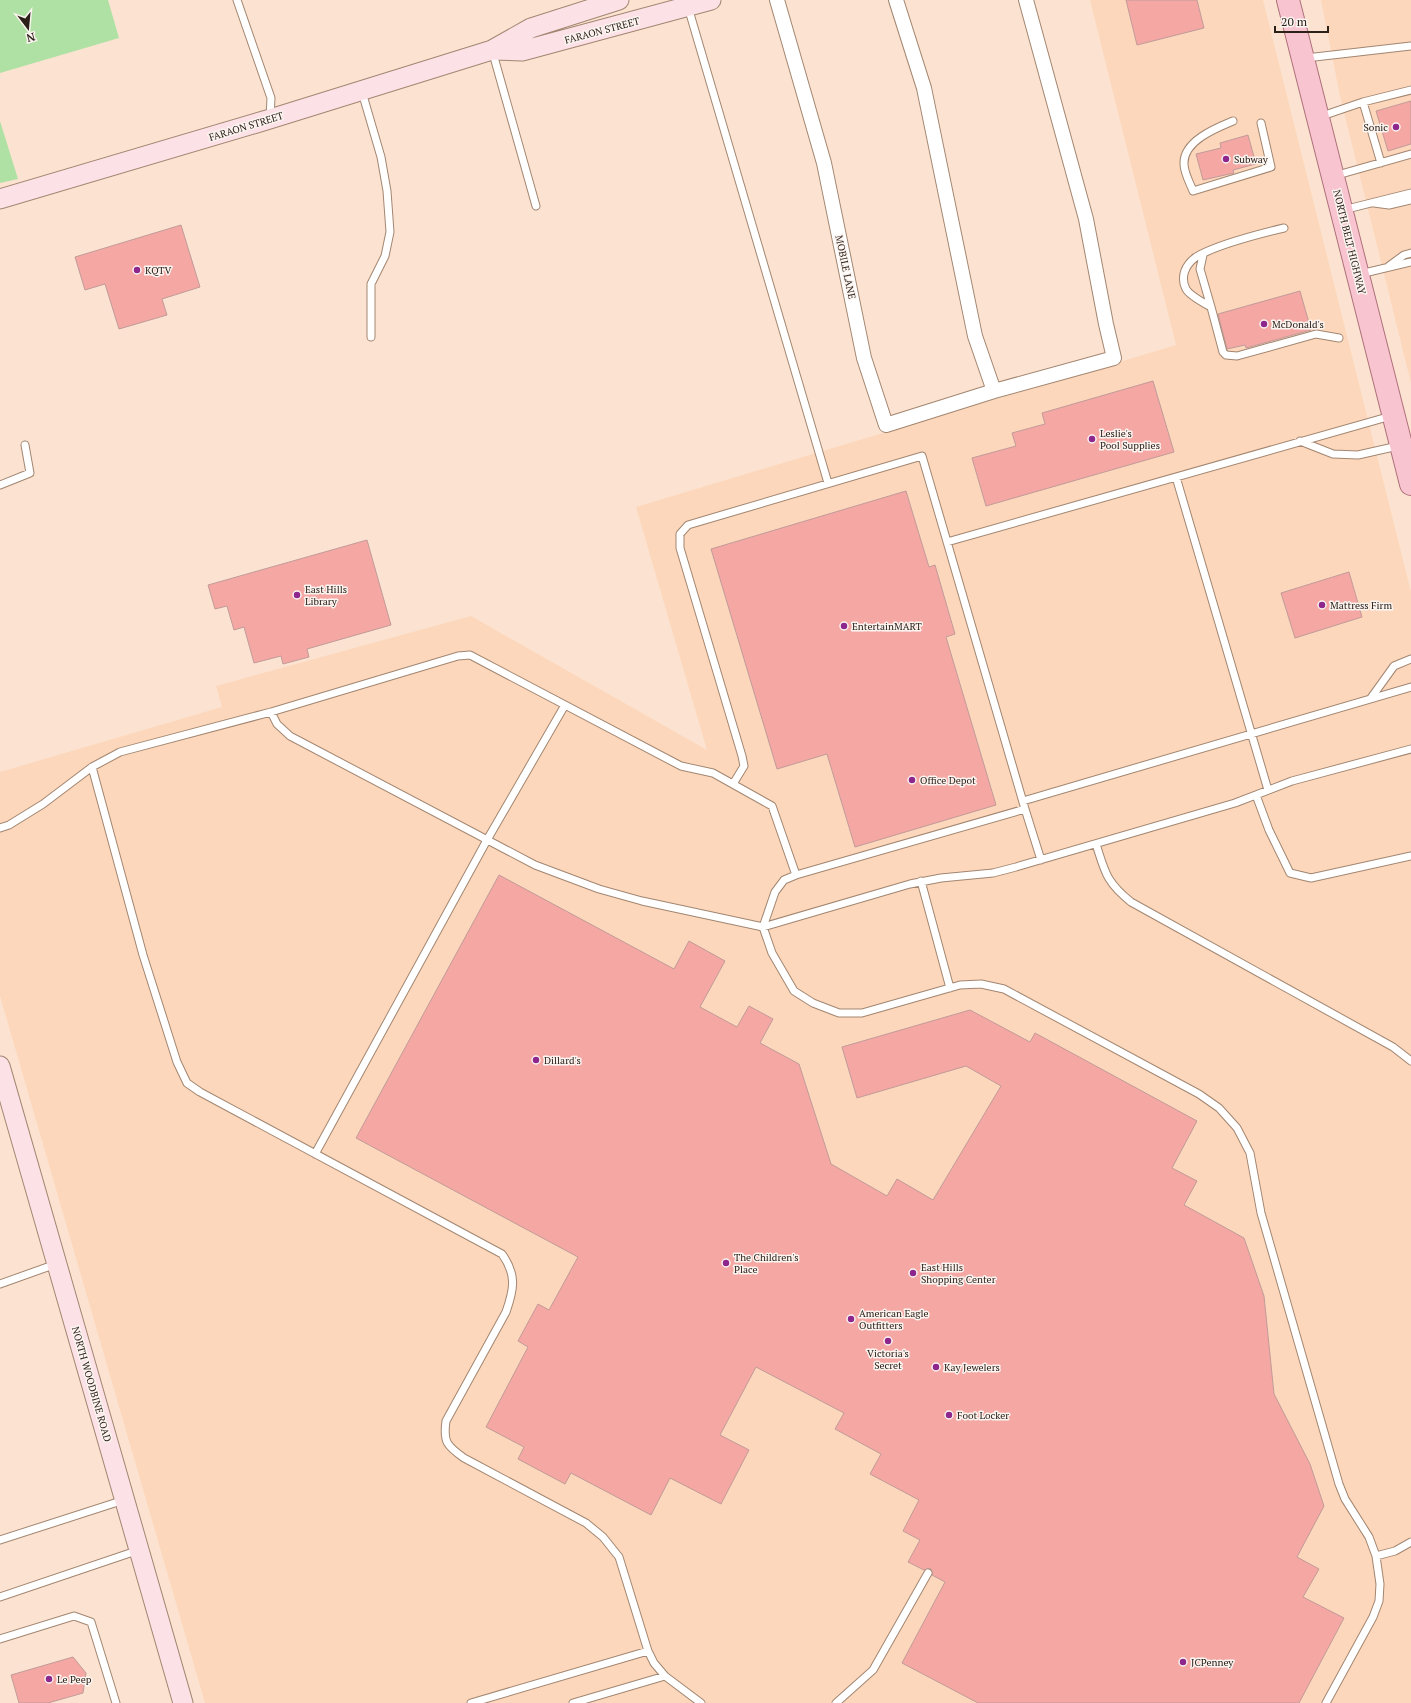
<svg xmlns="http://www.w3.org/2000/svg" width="1411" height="1703" viewBox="0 0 1411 1703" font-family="'PT Serif',serif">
<rect width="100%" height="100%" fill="#fce3d1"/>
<path fill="#fcd7bb" d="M1090 0H1263L1411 592V1703H205L0 996V772L222 707 216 686 471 616 707 750 636 507 1176 345Z
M1321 0H1411V383L1340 96Z"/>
<path fill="#b0e1a4" d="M0 0H108L119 38 0 73Z
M0 121 18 179 0 183Z"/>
<path fill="#f4a7a3" stroke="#c19b99" d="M1126 0H1197L1204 28 1137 45Z
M1411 101V144L1388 151 1376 111Z
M1248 135 1256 164 1233 170 1234 173 1203 180 1196 154 1221 148 1220 143Z
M181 225 200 287 162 299 167 315 119 329 105 284 85 290 75 257Z
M1300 291 1311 330 1246 348 1245 345 1227 349 1218 314Z
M1153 381 1174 452 986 506 972 458 1016 446 1012 433 1045 424 1042 413Z
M906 491 929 567 935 565 955 634 946 637 996 805 855 847 827 754 777 769 711 549Z
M367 540 391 625 307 649 309 657 283 664 281 656 254 663 244 627 234 630 227 606 215 609 208 585Z
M1349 572 1362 617 1295 638 1281 593Z
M499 875 674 969 689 941 725 961 700 1007 737 1027 749 1006 773 1019 760 1043 799 1064 831 1164 887 1196 897 1179 933 1200 1001 1086 966 1066 857 1098 842 1047 970 1010 1030 1042 1035 1033 1197 1121 1172 1168 1197 1181 1184 1205 1244 1238 1264 1296 1274 1394 1310 1464 1324 1506 1297 1557 1319 1569 1303 1597 1344 1618 1299 1703H978L902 1663 945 1582 932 1575V1571L930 1568 924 1570 908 1562 920 1540 903 1531 919 1500 870 1474 881 1454 835 1429 844 1413 756 1367 720 1435 749 1450 721 1504 670 1478 651 1515 571 1473 565 1484 518 1459 524 1447 486 1427 528 1347 518 1341 538 1304 549 1310 578 1257 356 1138Z
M73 1657 86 1673 83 1693 48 1703H19L11 1675Z"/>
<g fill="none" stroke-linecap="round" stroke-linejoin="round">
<defs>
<path id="service" d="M237 0 271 98 270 117
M688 7 828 483
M492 50 536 206
M1306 58 1411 46
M362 92 381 157 387 191 390 232 385 256 371 284V337
M1363 102 1381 163
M1319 117 1363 102 1411 90
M1233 121C1216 128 1183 141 1184 164 1184 173 1190 183 1193 191L1271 167 1261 123
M1334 176 1411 154
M1374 203 1389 205 1411 200
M1343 210 1411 193
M1284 228C1259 234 1218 244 1196 257 1185 265 1180 277 1186 289 1190 296 1204 303 1211 307L1223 352 1226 355 1237 356 1316 334 1339 338
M1203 255 1200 269 1211 307
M1389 266 1404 255 1411 253
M1360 274 1411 262
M1300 441 1333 454 1358 455 1398 446
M1176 477 1268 790
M0 485 30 473 25 445
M947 542 1391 416
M1371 698 1394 666 1411 659
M271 712 458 656 470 655 681 766 713 773 772 806 796 875 784 880 775 892 763 927 772 953 794 991 813 1003 839 1013H862L960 985 981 984 1004 989 1199 1094 1219 1108 1237 1128 1250 1153 1261 1213 1339 1484 1345 1499 1369 1537 1376 1556 1380 1584 1379 1601 1373 1617 1326 1703
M92 767 143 955 177 1062 187 1083 200 1092 502 1254C517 1275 514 1289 506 1312L446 1421C443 1442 447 1446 464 1458L586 1523 603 1537 619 1557 648 1651 654 1663 665 1676 701 1703
M733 784 744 766 742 756 680 548V534L688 525 922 456 1025 809 796 875
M1256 795 1269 830 1290 873 1311 878 1411 856
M1023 801 1411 687
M1025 809 1041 860
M0 828 9 825 43 804 92 767 120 752 271 712 277 724 290 736 535 865 599 889 642 901 763 927 910 884 941 878 993 873 1016 867 1235 803 1292 781 1411 749
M1096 844C1105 872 1106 882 1131 902L1393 1047 1411 1061
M921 881 950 988
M315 1154 487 840 565 705
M0 1284 56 1264
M0 1540 124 1500
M1376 1556 1395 1551 1411 1542
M0 1597 139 1550
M0 1639 74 1616 91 1622 116 1703
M471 1703 648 1651
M573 1703 665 1676
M836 1703 873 1670 928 1573"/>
<path id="minor" d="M777 0 824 163 864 358 886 425 994 391 1114 358 1106 324 1086 219 1026 0
M896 0 924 88 975 336 994 391"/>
<path id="secondary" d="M492 50 522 51 711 0
M0 199 270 119 492 50 531 28 619 0
M0 1066 183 1703"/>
<path id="primary" d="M1288 0 1411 484"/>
</defs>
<use href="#service" stroke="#a28671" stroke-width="9"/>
<use href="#minor" stroke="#a28671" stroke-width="16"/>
<use href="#secondary" stroke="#a28671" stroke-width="21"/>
<use href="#primary" stroke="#ae717a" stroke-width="24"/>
<use href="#service" stroke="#fff" stroke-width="7"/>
<use href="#minor" stroke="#fff" stroke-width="14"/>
<use href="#secondary" stroke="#fce1e7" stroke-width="19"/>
<use href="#primary" stroke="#f8c4cf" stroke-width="22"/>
</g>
<g fill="#8d278d" stroke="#fbf4f0" stroke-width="1.5">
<circle cx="1396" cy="127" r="4"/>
<circle cx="1226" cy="159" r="4"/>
<circle cx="137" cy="270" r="4"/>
<circle cx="1264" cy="324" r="4"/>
<circle cx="1092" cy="439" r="4"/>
<circle cx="297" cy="595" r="4"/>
<circle cx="1322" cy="605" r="4"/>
<circle cx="844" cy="626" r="4"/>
<circle cx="912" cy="780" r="4"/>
<circle cx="536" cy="1060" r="4"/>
<circle cx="726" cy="1263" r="4"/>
<circle cx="913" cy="1273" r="4"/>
<circle cx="851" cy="1319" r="4"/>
<circle cx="888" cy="1341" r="4"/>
<circle cx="936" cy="1367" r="4"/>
<circle cx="949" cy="1415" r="4"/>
<circle cx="1183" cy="1662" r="4"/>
<circle cx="49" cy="1679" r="4"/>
</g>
<g text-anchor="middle" stroke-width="3" stroke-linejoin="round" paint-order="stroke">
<g font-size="10" fill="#2c2118" stroke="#fbf4f0">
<text transform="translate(602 30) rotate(-15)" y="4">FARAON STREET</text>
<text transform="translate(246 126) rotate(-17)" y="4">FARAON STREET</text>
<text transform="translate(1350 242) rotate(76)" y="4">NORTH BELT HIGHWAY</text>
<text transform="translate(846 267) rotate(78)" y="4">MOBILE LANE</text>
<text transform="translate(92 1384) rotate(74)" y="4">NORTH WOODBINE ROAD</text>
</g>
<g font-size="10" fill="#2c2118" stroke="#fbf4f0" text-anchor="start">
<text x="1388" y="131" text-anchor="end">Sonic</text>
<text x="1234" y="163">Subway</text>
<text x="145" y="274">KQTV</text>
<text x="1272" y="328">McDonald's</text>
<text x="1100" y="437">Leslie's<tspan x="1100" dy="12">Pool Supplies</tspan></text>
<text x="305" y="593">East Hills<tspan x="305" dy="12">Library</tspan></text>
<text x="1330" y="609">Mattress Firm</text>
<text x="852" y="630">EntertainMART</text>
<text x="920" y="784">Office Depot</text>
<text x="544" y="1064">Dillard's</text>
<text x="734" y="1261">The Children's<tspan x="734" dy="12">Place</tspan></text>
<text x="921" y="1271">East Hills<tspan x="921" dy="12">Shopping Center</tspan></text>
<text x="859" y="1317">American Eagle<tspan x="859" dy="12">Outfitters</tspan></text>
<text x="888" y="1357" text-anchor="middle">Victoria's<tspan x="888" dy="12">Secret</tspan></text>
<text x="944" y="1371">Kay Jewelers</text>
<text x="957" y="1419">Foot Locker</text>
<text x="1191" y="1666">JCPenney</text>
<text x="57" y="1683">Le Peep</text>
</g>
</g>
<g transform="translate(28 28) rotate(164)" stroke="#fbf4f0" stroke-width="3" paint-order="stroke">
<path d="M0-3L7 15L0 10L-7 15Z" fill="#2c2118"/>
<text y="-6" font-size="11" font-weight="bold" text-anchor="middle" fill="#2c2118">N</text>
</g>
<path d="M1275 26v6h53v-6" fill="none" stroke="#2c2118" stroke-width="2"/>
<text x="1281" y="26" font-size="12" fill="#2c2118" stroke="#fbf4f0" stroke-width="3" paint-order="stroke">20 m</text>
</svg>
